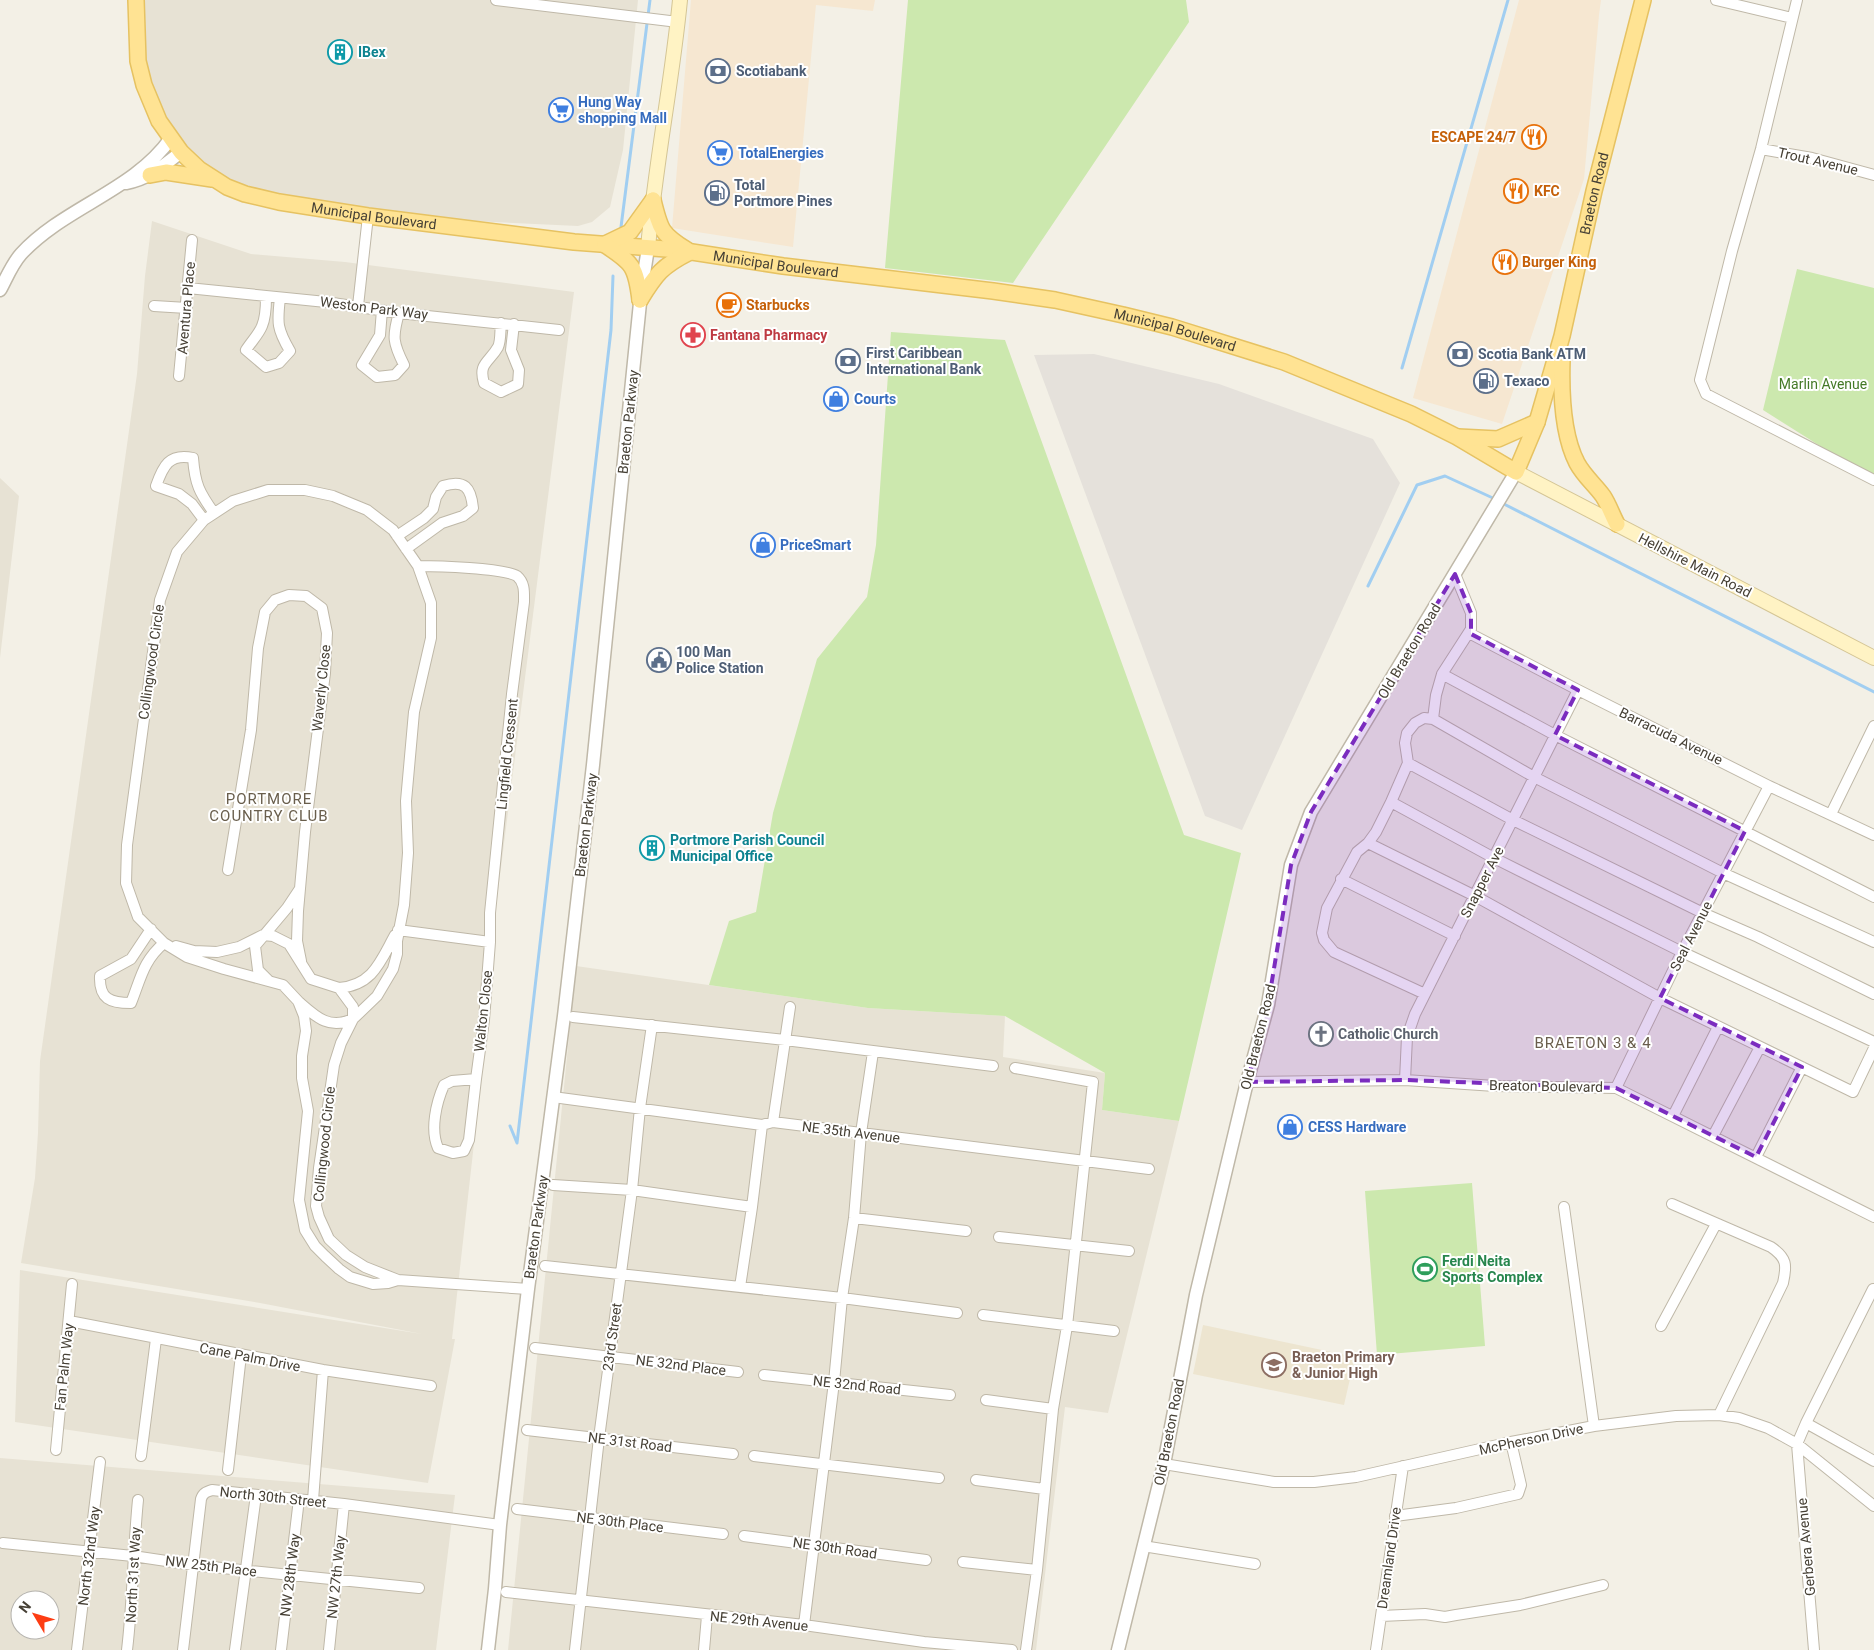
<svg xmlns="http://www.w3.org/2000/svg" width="1874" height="1650" viewBox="0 0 1874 1650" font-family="Roboto,sans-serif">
<rect width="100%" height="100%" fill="#f3f0e6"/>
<path fill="#e7e2d4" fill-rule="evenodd" d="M136 0H638L623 150 610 207 592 222 578 226 368 216 214 180 151 104Z
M152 221 251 254 345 262 574 292 483 1009 489 1010 452 1339H455L428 1483 15 1422 20 1270 422 1334 260 1303 21 1263 35 1178 38 1133 40 1061 137 374 145 276Z
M0 478 19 496 0 658Z
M576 966 868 1008 1005 1016 1003 1057 1105 1073 1102 1110 1179 1121 1108 1413 1065 1407 1036 1650H508Z
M0 1458 455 1495 436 1650H0ZM20 1600H50V1630H20Z"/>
<path fill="#f6e7d1" d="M691 0H875L873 11 816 5 793 247 672 228Z
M1519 0H1601L1599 15 1584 179 1502 424 1413 398Z"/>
<path fill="#e5e1db" d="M1094 354 1219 384 1373 439 1400 483 1242 830 1205 816 1034 355Z"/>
<path fill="#ede5d0" d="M1203 1325 1355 1357 1344 1405 1193 1374Z"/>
<path fill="#cce8ae" d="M908 0H1186L1189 22 1013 283 885 268Z
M1797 269 1874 288V480L1763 410Z
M891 332 1005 340 1184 835 1241 853 1179 1121 1102 1110 1105 1073 1005 1016 868 1008 709 985 729 921 756 912 773 813 817 659 867 597 876 545Z
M1472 1183 1485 1346 1377 1355 1365 1191Z"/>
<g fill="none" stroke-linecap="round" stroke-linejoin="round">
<path stroke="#a1cef1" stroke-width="3" d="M621 227 650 0
M1402 368 1508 0
M1500 502 1874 692
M1368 586 1417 485 1445 476 1495 499
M510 1126 517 1143 611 330 613 276"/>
<defs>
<path id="minor" d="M496 0 678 22
M1716 0 1792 18
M1797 0 1761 149 1732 251 1700 380 1706 394 1874 480
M1761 149 1812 158 1874 175
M188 288 326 302 399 313 559 330
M266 297C266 306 266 317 262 326 259 334 251 342 246 350L266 367 279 363 290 351C277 329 277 323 280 298
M154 306 187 308
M358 306 368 216
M382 310 380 335 362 365 377 377 395 375 404 365C393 343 392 337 399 313
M501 323C500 330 501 341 498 347 489 363 478 363 484 383L501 392 518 384 519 370 511 350 514 324
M179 376 192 240
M204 520 192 504 179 494 156 486C163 466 169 453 193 458 195 484 199 492 214 513
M397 536 424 518 433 509 436 497 443 486C465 479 471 488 473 508L463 516 442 523 406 549
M1469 633 1578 690 1769 786 1874 835
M1442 674 1555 735 1874 897
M1433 719 1534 777 1723 873 1874 942
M1408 763 1513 820 1703 913 1758 937 1874 994
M1391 802 1494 858 1682 952 1874 1042
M1831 814 1874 726
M1368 843 1475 896 1660 998 1853 1092 1874 1048
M228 870 251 730 258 648 265 612 275 600 289 595 306 596 322 608 327 633 325 673 305 832 298 911 297 941 301 961
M1341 879 1455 936
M151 929 131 959 100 976C99 999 110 1003 131 1003 141 978 143 961 164 943
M398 930 490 942V913L512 694 524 602C524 592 525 583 517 576 504 568 436 566 418 566
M176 946 194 951 217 952 239 947 263 935 273 936 289 944 311 979 339 988 353 1007V1019
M269 981 258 970 255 946 287 908 299 890
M339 988C373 985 380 962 395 935
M1425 994 1334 952 1324 940 1322 933 1327 908 1357 852 1368 843 1376 832 1391 802 1408 763 1405 743 1407 733 1415 723 1424 718 1433 719 1436 695 1442 674 1471 629V613L1455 574
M299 1002C316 1017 329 1030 353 1019
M573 1017 785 1040 993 1066
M1015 1068 1093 1082 1067 1326 1053 1409 1037 1570 1026 1650
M476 1079 452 1081 444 1085C436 1103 430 1130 438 1148L453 1153 464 1151 469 1140 476 1079 484 1020 490 942
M1405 1080 1407 1037 1415 1014 1578 690
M1247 1082 1405 1080 1495 1086 1616 1088 1874 1217
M1616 1088 1682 952 1769 786
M553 1097 762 1125 773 1122 1149 1169
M1673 1116 1718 1027
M773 1122 790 1007
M1713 1136 1760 1047
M1756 1157 1802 1067
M553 1185 632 1190 752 1207
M1672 1204 1771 1247C1787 1258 1787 1265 1783 1283L1719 1415
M1564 1207 1594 1426
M854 1218 966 1231
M999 1237 1129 1251
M545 1266 842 1298 957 1313
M398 1280 388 1283 373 1284 350 1277 339 1269 325 1256 315 1246 305 1230 299 1200 308 1111 302 1078V1056L306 1031 304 1016 298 1001 283 985 224 969 187 957 164 943 138 917 126 883 127 845 160 600 177 552 204 520 233 501 268 490H305L333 496 367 510 393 530 418 566 431 603V638L414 712 406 801 408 853 404 905 397 941V954L393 969 377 996 353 1019 341 1043 334 1065 319 1168 316 1206 319 1217 329 1239 346 1255 365 1267 398 1280 528 1289
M740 1287 752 1207 762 1125
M983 1315 1114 1331
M69 1321 323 1370 431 1386
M1661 1326 1716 1224
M535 1348 738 1372
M764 1375 950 1395
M986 1400 1053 1409
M1806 1423 1874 1461
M527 1430 733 1454
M56 1450 72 1284
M141 1456 156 1339
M754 1456 939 1478
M1164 1464 1274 1482H1314L1356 1477 1511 1442 1594 1426 1676 1416 1719 1415 1739 1418 1768 1428 1797 1444 1874 1506
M228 1470 241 1355
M976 1480 1044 1489
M313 1500 323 1370
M517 1509 723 1534
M1395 1516 1456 1508 1518 1494 1521 1485 1511 1442
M744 1536 926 1560
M3 1543 133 1556 193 1565 419 1588
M1143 1546 1255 1564
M963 1562 1037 1570
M506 1592 804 1625 924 1642 1012 1650
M1381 1616 1425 1614 1445 1617 1456 1615 1520 1605 1603 1585
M804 1625 834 1382 842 1298 854 1218 861 1133 873 1052
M77 1650 100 1462
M127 1650C133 1600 133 1550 138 1500
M183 1650 201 1499C203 1493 206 1492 212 1490L344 1504 500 1525
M235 1650 256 1495
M281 1650 299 1499
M329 1650 344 1504
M575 1650 599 1438 632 1190 640 1108 652 1025
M704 1650 707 1616
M1376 1650 1403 1466
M1814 1650 1797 1444 1806 1423 1873 1289"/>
<path id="tertiary" d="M126 183C149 179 164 165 181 152
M0 290C6 279 12 264 21 254 64 207 134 191 171 138
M488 1650 495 1589 500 1525 528 1289 564 1016 593 765 641 293 648 248
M1118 1650 1164 1464 1196 1295 1247 1082 1268 1005 1291 865 1311 812 1516 472"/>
<path id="secondary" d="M648 248C655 165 672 83 680 0
M1516 472 1874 658"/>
<g id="primary">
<path id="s1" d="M136 0 138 61 144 85 159 121 181 152 199 169 227 187 245 194 279 202 368 216 574 242 679 250 783 266 993 291 1055 300 1123 315 1172 327 1284 362 1411 414 1457 437 1516 472 1537 422 1562 336 1594 191 1643 0"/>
<path d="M150 175 166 172 212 179"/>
<path d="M653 200C660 229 661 234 687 250"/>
<path d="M605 244 630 232 653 200"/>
<path d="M605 245C633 263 636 267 640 300"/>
<path d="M640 300C656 274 662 266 690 252"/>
<path d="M1562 360C1561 391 1562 434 1577 463 1584 476 1595 485 1603 496 1609 505 1612 515 1617 524"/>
<path d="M1458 437 1498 439 1537 422"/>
</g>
</defs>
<use href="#minor" stroke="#bfb8a8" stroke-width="12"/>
<use href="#tertiary" stroke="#bfb8a8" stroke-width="15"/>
<use href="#secondary" stroke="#d4c595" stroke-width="16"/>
<use href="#primary" stroke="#e6c262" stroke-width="18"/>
<use href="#minor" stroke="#fff" stroke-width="10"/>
<use href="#tertiary" stroke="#fff" stroke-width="12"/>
<use href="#secondary" stroke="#fff3c4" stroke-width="14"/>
<use href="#primary" stroke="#ffe393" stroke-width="15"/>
</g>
<path fill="#7b2cbf" fill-opacity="0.2" stroke="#7b2cbf" stroke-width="4" stroke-dasharray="10 6" stroke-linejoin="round" d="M1455 574 1471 613V634L1578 690 1555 735 1745 831 1660 998 1802 1067 1756 1157 1616 1088 1405 1080 1247 1082 1268 1005 1291 865 1311 812Z"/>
<defs>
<symbol id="building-ring" viewBox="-11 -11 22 22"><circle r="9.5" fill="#fff" stroke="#0f9aa8" stroke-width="1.5"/><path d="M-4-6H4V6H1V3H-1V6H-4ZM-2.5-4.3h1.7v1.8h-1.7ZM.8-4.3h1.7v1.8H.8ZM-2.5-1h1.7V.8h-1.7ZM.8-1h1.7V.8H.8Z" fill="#0f9aa8"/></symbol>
<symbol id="bank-ring" viewBox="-11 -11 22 22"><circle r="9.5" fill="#fff" stroke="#5c6f8a" stroke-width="1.5"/><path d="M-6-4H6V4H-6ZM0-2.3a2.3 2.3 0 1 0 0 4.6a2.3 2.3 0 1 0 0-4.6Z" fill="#5c6f8a"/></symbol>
<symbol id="supermarket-ring" viewBox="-11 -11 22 22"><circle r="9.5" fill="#fff" stroke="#3f7fe0" stroke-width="1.5"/><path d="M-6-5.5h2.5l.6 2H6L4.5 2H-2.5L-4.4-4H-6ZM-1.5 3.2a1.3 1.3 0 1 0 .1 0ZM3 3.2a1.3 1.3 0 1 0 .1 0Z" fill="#3f7fe0"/></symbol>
<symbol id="restaurant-ring" viewBox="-11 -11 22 22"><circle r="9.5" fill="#fff" stroke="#e8710a" stroke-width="1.5"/><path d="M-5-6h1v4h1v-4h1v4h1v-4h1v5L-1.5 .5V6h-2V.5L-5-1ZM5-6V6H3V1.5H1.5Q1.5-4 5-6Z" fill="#e8710a"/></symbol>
<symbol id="fuel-ring" viewBox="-11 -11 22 22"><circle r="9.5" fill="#fff" stroke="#5c6f8a" stroke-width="1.5"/><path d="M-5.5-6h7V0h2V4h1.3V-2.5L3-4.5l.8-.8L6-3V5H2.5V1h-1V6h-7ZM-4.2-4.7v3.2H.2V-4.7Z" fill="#5c6f8a"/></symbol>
<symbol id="cafe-ring" viewBox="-11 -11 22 22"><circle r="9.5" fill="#fff" stroke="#e8710a" stroke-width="1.5"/><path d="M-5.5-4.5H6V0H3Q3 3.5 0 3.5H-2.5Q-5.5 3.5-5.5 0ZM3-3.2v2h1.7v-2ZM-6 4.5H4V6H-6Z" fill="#e8710a"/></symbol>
<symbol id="pharmacy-ring" viewBox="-11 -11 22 22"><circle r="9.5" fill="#fff" stroke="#e0444e" stroke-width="1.5"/><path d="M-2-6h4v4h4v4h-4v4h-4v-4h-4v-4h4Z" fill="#e0444e"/></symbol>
<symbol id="shop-ring" viewBox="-11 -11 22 22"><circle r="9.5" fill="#fff" stroke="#3f7fe0" stroke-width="1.5"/><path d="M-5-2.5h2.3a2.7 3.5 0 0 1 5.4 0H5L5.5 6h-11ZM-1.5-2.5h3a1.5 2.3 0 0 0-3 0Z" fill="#3f7fe0"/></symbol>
<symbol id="civic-ring" viewBox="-11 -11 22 22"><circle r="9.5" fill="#fff" stroke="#5c6f8a" stroke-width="1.5"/><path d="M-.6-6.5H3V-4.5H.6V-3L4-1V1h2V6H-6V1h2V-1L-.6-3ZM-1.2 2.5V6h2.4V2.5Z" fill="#5c6f8a"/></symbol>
<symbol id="church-ring" viewBox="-11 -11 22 22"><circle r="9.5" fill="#fff" stroke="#6b7280" stroke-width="1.5"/><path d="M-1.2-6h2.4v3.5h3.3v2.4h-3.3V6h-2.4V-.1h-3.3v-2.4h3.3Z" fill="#6b7280"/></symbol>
<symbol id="stadium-ring" viewBox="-11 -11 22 22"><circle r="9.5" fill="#fff" stroke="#2e9e5b" stroke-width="1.5"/><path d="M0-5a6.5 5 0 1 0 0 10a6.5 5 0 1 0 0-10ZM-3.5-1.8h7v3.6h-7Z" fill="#2e9e5b"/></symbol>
<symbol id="school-ring" viewBox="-11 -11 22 22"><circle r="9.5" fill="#fff" stroke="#8d6e63" stroke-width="1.5"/><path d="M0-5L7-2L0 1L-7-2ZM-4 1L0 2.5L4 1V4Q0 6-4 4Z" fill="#8d6e63"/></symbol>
</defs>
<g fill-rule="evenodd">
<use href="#building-ring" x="326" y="38" width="28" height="28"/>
<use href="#bank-ring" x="704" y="57" width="28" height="28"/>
<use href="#supermarket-ring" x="547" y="96" width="28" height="28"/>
<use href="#restaurant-ring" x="1520" y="123" width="28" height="28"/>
<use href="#supermarket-ring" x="706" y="139" width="28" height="28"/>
<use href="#restaurant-ring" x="1502" y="177" width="28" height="28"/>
<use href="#fuel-ring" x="703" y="179" width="28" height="28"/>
<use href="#restaurant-ring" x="1491" y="248" width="28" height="28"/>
<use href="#cafe-ring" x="715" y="291" width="28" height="28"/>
<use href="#pharmacy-ring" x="679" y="321" width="28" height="28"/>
<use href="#bank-ring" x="1446" y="340" width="28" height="28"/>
<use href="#bank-ring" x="834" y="347" width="28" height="28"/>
<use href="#fuel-ring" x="1472" y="367" width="28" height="28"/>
<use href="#shop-ring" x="822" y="385" width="28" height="28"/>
<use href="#shop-ring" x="749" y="531" width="28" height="28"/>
<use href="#civic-ring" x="645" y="646" width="28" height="28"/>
<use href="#building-ring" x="638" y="834" width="28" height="28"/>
<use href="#church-ring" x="1307" y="1020" width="28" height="28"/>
<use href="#shop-ring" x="1276" y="1113" width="28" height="28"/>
<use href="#stadium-ring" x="1411" y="1255" width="28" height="28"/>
<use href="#school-ring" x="1260" y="1351" width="28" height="28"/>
</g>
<g text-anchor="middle" stroke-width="4" stroke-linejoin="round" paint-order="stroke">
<g font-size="14" font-weight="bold" fill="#0d838f" stroke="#fff" text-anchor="start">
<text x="358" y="57">IBex</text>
<text x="670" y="845">Portmore Parish Council<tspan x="670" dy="16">Municipal Office</tspan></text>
</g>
<g font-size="14" font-weight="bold" fill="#4e5e75" stroke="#fff" text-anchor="start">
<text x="736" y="76">Scotiabank</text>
<text x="734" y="190">Total<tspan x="734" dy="16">Portmore Pines</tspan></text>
<text x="866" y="358">First Caribbean<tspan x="866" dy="16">International Bank</tspan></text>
<text x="1478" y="359">Scotia Bank ATM</text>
<text x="1504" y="386">Texaco</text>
<text x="676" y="657">100 Man<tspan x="676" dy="16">Police Station</tspan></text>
</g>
<g font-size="14" font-weight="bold" fill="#366cbe" stroke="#fff" text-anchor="start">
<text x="578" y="107">Hung Way<tspan x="578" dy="16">shopping Mall</tspan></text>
<text x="738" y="158">TotalEnergies</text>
<text x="854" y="404">Courts</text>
<text x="780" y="550">PriceSmart</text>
<text x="1308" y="1132">CESS Hardware</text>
</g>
<g font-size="14" font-weight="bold" fill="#c56008" stroke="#fff" text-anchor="start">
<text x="1516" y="142" text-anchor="end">ESCAPE 24/7</text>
<text x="1534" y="196">KFC</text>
<text x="1522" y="267">Burger King</text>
<text x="746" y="310">Starbucks</text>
</g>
<g font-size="14" fill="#464035" stroke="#fff">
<text transform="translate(1818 161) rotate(13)" y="5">Trout Avenue</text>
<text dy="5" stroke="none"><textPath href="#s1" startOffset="1842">Braeton Road</textPath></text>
<text dy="5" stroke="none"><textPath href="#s1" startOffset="371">Municipal Boulevard</textPath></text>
<text dy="5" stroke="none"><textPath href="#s1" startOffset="776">Municipal Boulevard</textPath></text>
<text transform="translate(186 308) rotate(-85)" y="5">Aventura Place</text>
<text transform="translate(374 308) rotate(7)" y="5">Weston Park Way</text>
<text dy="5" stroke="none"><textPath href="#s1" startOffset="1181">Municipal Boulevard</textPath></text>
<text transform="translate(628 422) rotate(-84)" y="5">Braeton Parkway</text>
<text transform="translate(1695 565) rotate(27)" y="5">Hellshire Main Road</text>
<text transform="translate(1409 651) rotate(-59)" y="5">Old Braeton Road</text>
<text transform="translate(151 662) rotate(-82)" y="5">Collingwood Circle</text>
<text transform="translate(321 688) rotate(-84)" y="5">Waverly Close</text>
<text transform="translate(1671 736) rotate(26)" y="5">Barracuda Avenue</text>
<text transform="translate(507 754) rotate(-84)" y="5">Lingfield Cressent</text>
<text transform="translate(586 825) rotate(-83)" y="5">Braeton Parkway</text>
<text transform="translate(1482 882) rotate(-63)" y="5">Snapper Ave</text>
<text transform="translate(1691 936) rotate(-63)" y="5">Seal Avenue</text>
<text transform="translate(483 1011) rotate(-84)" y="5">Walton Close</text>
<text transform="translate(1258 1037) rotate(-76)" y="5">Old Braeton Road</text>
<text transform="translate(1546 1086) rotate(1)" y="5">Breaton Boulevard</text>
<text transform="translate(851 1132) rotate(7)" y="5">NE 35th Avenue</text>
<text transform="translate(324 1144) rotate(-84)" y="5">Collingwood Circle</text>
<text transform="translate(536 1227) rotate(-82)" y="5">Braeton Parkway</text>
<text transform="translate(612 1337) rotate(-82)" y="5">23rd Street</text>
<text transform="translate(250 1357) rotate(11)" y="5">Cane Palm Drive</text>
<text transform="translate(681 1365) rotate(7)" y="5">NE 32nd Place</text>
<text transform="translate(64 1367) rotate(-84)" y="5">Fan Palm Way</text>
<text transform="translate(857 1385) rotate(6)" y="5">NE 32nd Road</text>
<text transform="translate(1169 1432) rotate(-79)" y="5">Old Braeton Road</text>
<text transform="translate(1531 1439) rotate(-12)" y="5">McPherson Drive</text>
<text transform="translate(630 1442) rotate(7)" y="5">NE 31st Road</text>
<text transform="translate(273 1497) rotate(6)" y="5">North 30th Street</text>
<text transform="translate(620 1522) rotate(7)" y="5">NE 30th Place</text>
<text transform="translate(1806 1547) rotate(-95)" y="5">Gerbera Avenue</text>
<text transform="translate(835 1548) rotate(8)" y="5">NE 30th Road</text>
<text transform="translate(89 1556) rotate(-83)" y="5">North 32nd Way</text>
<text transform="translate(1389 1558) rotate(-82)" y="5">Dreamland Drive</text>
<text transform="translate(211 1566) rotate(7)" y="5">NW 25th Place</text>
<text transform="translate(133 1575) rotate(-87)" y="5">North 31st Way</text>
<text transform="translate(290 1575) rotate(-83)" y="5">NW 28th Way</text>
<text transform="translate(336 1577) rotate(-84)" y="5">NW 27th Way</text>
<text transform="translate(759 1621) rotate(6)" y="5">NE 29th Avenue</text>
</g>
<g font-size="14" font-weight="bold" fill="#be3a42" stroke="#fff" text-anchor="start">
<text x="710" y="340">Fantana Pharmacy</text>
</g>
<g font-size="14" fill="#447927" stroke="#fff">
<text x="1823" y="389">Marlin Avenue</text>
</g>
<g font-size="14" font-weight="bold" fill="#5b616d" stroke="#fff" text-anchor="start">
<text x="1338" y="1039">Catholic Church</text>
</g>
<g font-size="14" font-weight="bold" fill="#27864d" stroke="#fff" text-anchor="start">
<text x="1442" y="1266">Ferdi Neita<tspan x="1442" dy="16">Sports Complex</tspan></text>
</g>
<g font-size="14" font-weight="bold" fill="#785e54" stroke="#fff" text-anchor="start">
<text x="1292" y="1362">Braeton Primary<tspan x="1292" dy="16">&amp; Junior High</tspan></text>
</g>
<g font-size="15" letter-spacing="1" fill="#695e4c" stroke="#fff">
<text x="269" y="804">PORTMORE<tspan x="269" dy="17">COUNTRY CLUB</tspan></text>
<text x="1593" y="1048">BRAETON 3 &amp; 4</text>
</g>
</g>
<g transform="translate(35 1615) rotate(308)"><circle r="24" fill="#ffffff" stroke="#b5b3ae"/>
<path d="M0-4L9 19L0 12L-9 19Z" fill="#fd3d13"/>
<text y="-8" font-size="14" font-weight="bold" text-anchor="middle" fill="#464035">N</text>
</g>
</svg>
